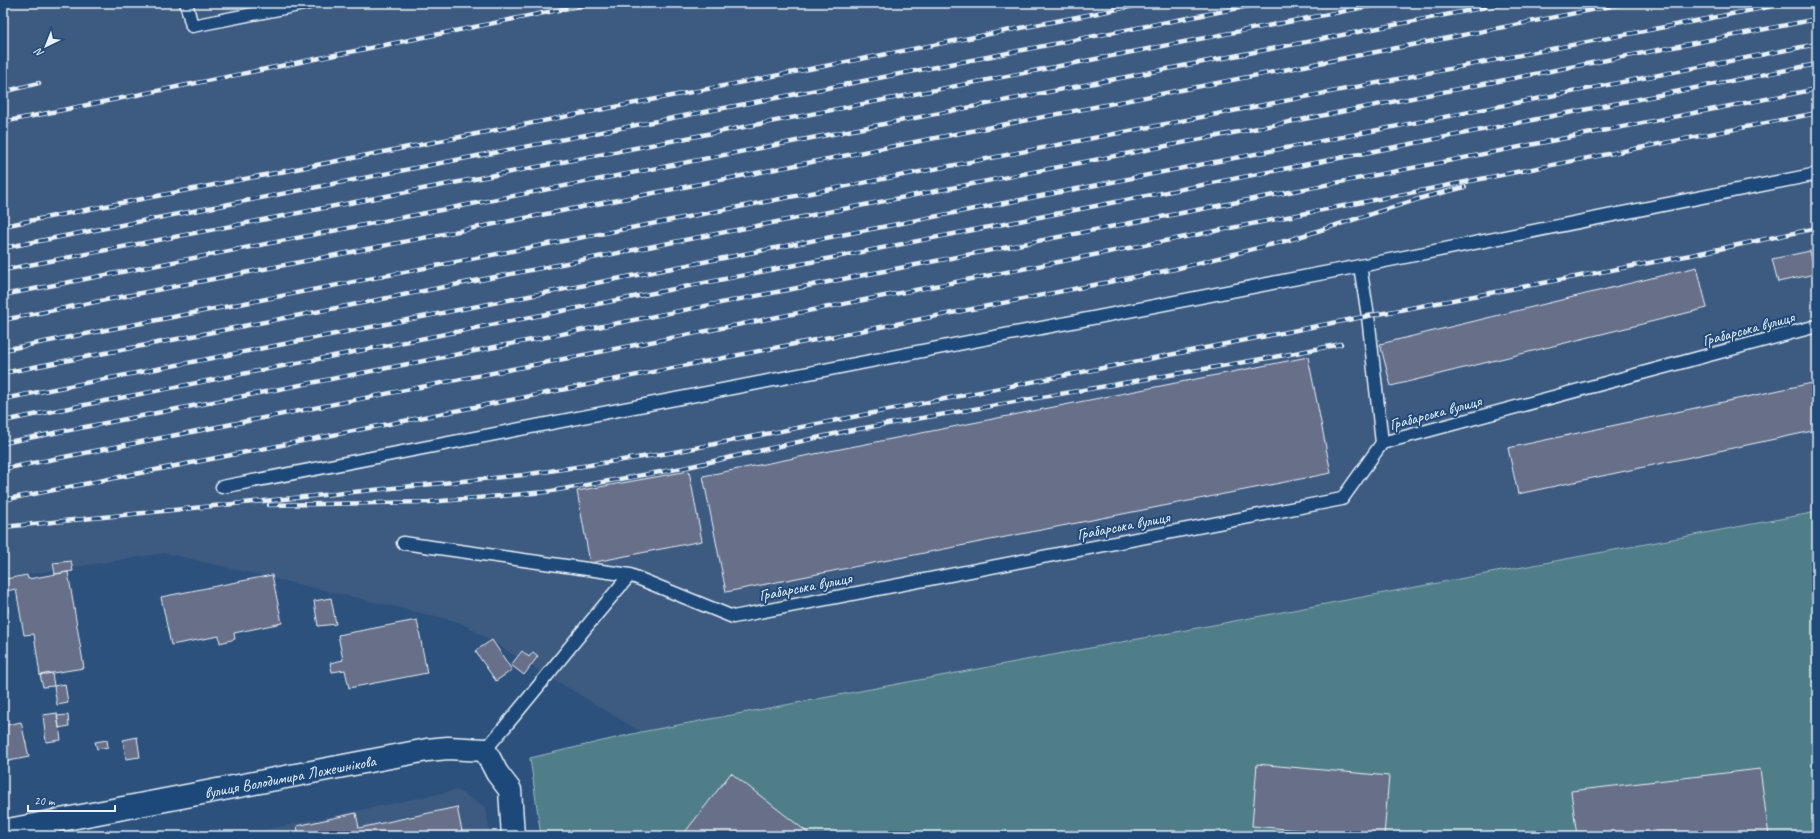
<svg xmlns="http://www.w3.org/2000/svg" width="1820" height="839" viewBox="0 0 1820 839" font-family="Caveat,sans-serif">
<rect width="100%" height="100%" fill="#2d517d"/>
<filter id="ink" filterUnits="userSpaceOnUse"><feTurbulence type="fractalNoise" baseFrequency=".025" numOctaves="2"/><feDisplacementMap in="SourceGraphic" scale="8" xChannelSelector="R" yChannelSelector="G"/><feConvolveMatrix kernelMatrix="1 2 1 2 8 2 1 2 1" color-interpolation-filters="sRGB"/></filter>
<g filter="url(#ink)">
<path fill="#3e5a81" d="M3 3H1817V512L641 732 460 622 165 553 3 578Z
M457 790 486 808 490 836H236Z"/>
<path fill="#4f7e89" stroke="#9cb8c0" d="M1817 512V836H541L530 758 641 732Z"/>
<path fill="#676f89" stroke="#e8f1f8" d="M1810 251 1815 274 1778 282 1772 259Z
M1697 267 1707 308 1391 386 1380 344Z
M1308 357 1331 473 726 592 703 476Z
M1817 382V430L1518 494 1508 448Z
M689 471 702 541 590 563 577 491Z
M71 561 73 571 55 574 53 563Z
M4 572 8 612H3V573Z
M68 572 84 668 40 675 34 634 24 635 16 589 6 591 5 579 27 575 28 579Z
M272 575 282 623 234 633 235 639 220 643 219 636 171 645 161 597Z
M331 598 336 624 318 626 314 601Z
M417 620 427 673 349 688 345 670 332 672 330 663 343 660 338 635Z
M492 640 512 670 496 681 475 651Z
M522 651 529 657 533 652 538 656 524 675 511 665Z
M52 673 54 686 43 687 40 675Z
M65 684 68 703 57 705 54 686Z
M57 713 61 740 46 742 43 715Z
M68 715 69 726 59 728 57 716Z
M21 722 29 757 4 762 3 726Z
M137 737 140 757 126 759 123 740Z
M107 740 108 747 97 749 95 742Z
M1257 764 1389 776 1384 836H1365L1252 826Z
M1760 769 1769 836H1577L1571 791Z
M731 773 812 836H682Z
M457 807 463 836H299L297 826 356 813 359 828Z"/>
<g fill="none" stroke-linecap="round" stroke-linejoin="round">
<defs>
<path id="lane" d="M186 3 192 26 309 3
M1360 266 1368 316 1382 443
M222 487 1360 266 1817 174
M403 543 630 575
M485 750C535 693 580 632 630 575L733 617 1342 499 1382 443 1817 326"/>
<g id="secondary">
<path id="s1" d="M3 831 427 750 448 748 485 750 497 773 510 790 513 836"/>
</g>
</defs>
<use href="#lane" stroke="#e8f1f8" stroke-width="15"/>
<use href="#secondary" stroke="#e8f1f8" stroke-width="25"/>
<use href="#lane" stroke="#1f4a7a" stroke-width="12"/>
<use href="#secondary" stroke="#1f4a7a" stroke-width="22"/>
<defs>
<path id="rail" d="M3 92 39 83
M3 122 593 3
M3 226 1149 3
M3 248 1265 3
M3 270 1386 3
M3 295 1507 3
M3 320 1627 3
M3 350 1788 3
M3 373 1817 19
M3 399 1817 44
M3 421 1817 64
M3 443 1817 89
M3 469 1817 113
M3 500 1175 269 1289 240 1425 197 1465 187
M269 505 429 502 546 492 683 468 847 431 1285 355 1341 344
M3 527 523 475 669 453 1368 316 1691 255 1817 228"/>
</defs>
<use href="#rail" stroke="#e8f1f8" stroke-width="4.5"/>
<use href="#rail" stroke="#1f4a7a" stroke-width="3" stroke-dasharray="9" stroke-linecap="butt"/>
</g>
</g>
<g text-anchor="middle" stroke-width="4" stroke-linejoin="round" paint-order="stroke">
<g font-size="16" fill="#e8f1f8" stroke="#1f4a7a">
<text transform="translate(1748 328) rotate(-15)" y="6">Грабарська вулиця</text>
<text transform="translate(1435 412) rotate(-15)" y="6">Грабарська вулиця</text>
<text transform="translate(1123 525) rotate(-11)" y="6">Грабарська вулиця</text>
<text transform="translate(805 586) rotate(-11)" y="6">Грабарська вулиця</text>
<text dy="6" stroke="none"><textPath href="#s1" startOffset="292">вулиця Володимира Ложешнікова</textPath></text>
</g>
</g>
<rect width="1820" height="839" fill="none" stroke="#1f4a7a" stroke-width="16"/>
<rect x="8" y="8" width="1804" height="823" fill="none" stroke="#e8f1f8" stroke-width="1.5" filter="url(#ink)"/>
<g transform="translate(46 46) rotate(223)" stroke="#1f4a7a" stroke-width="3" paint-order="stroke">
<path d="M0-3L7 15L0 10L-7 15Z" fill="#e8f1f8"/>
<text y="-6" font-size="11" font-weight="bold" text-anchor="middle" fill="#e8f1f8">N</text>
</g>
<path d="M28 805v6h87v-6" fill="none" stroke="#e8f1f8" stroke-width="2"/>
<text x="34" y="805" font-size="12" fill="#e8f1f8" stroke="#1f4a7a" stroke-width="3" paint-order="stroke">20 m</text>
</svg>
